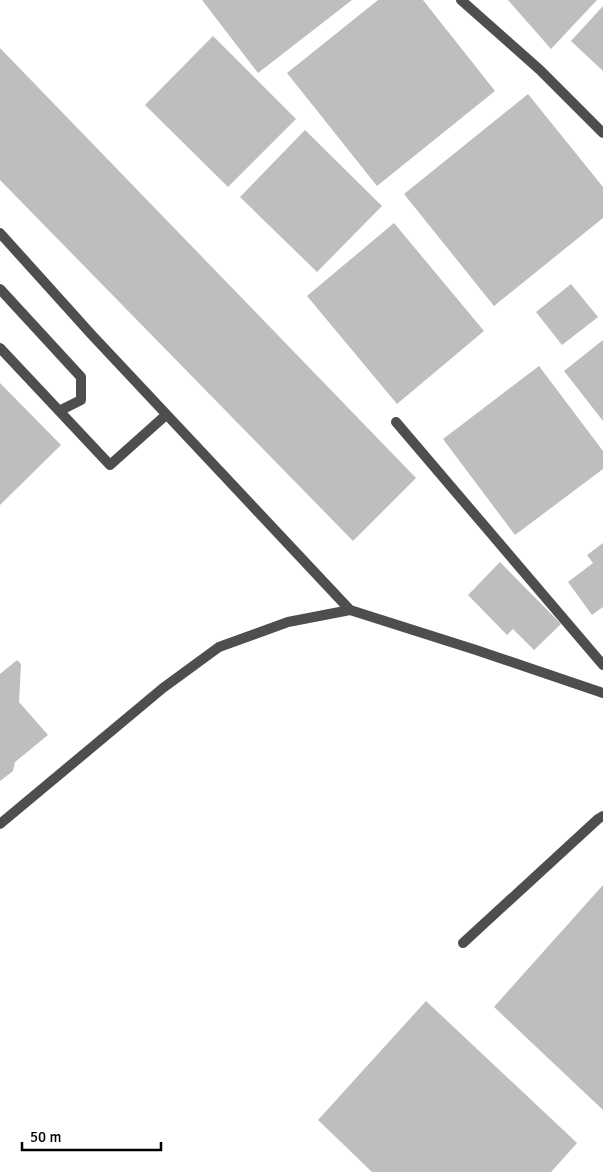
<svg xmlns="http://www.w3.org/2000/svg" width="603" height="1172" viewBox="0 0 603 1172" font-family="Signika,sans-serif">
<rect width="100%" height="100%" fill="#fff"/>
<path fill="#bebebe" d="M202 0H352L258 73Z
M378 0H423L495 91 377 186 287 73Z
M508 0H597L551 49Z
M603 6V71L571 41Z
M213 36 296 119 228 187 145 105Z
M0 48 416 478 353 541 0 180Z
M528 94 603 187V218L494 306 404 194Z
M305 130 382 206 317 272 240 197Z
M394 223 484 331 397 404 307 296Z
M571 284 598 317 562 345 536 312Z
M603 340V421L564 371Z
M539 366 603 451V469L515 535 443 439Z
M0 383 61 445 0 505Z
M603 543V607L592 615 568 582 593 563 587 555Z
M500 562 561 624 534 650 513 629 507 635 468 595Z
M17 660 21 664 19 702 48 735 15 762 13 771 0 781V674Z
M603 885V1110L494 1007Z
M426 1001 577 1143 551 1172H372L318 1120Z"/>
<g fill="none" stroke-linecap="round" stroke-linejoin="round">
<path stroke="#4e4e4e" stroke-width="10" d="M0 233 91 334 350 610
M0 289 81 377V400L59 411
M0 348 110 465 166 415
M396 422 603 665
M0 824 163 688 219 647 288 622 350 610 476 650 603 693
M463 943 598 819 603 816"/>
<path stroke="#4e4e4e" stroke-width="10" d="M461 0 540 70 603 133"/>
</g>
<path d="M22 1142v8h139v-8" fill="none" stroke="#000000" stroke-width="2.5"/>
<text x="30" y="1142" font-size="15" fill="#000000" stroke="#ffffff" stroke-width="4" paint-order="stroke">50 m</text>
</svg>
